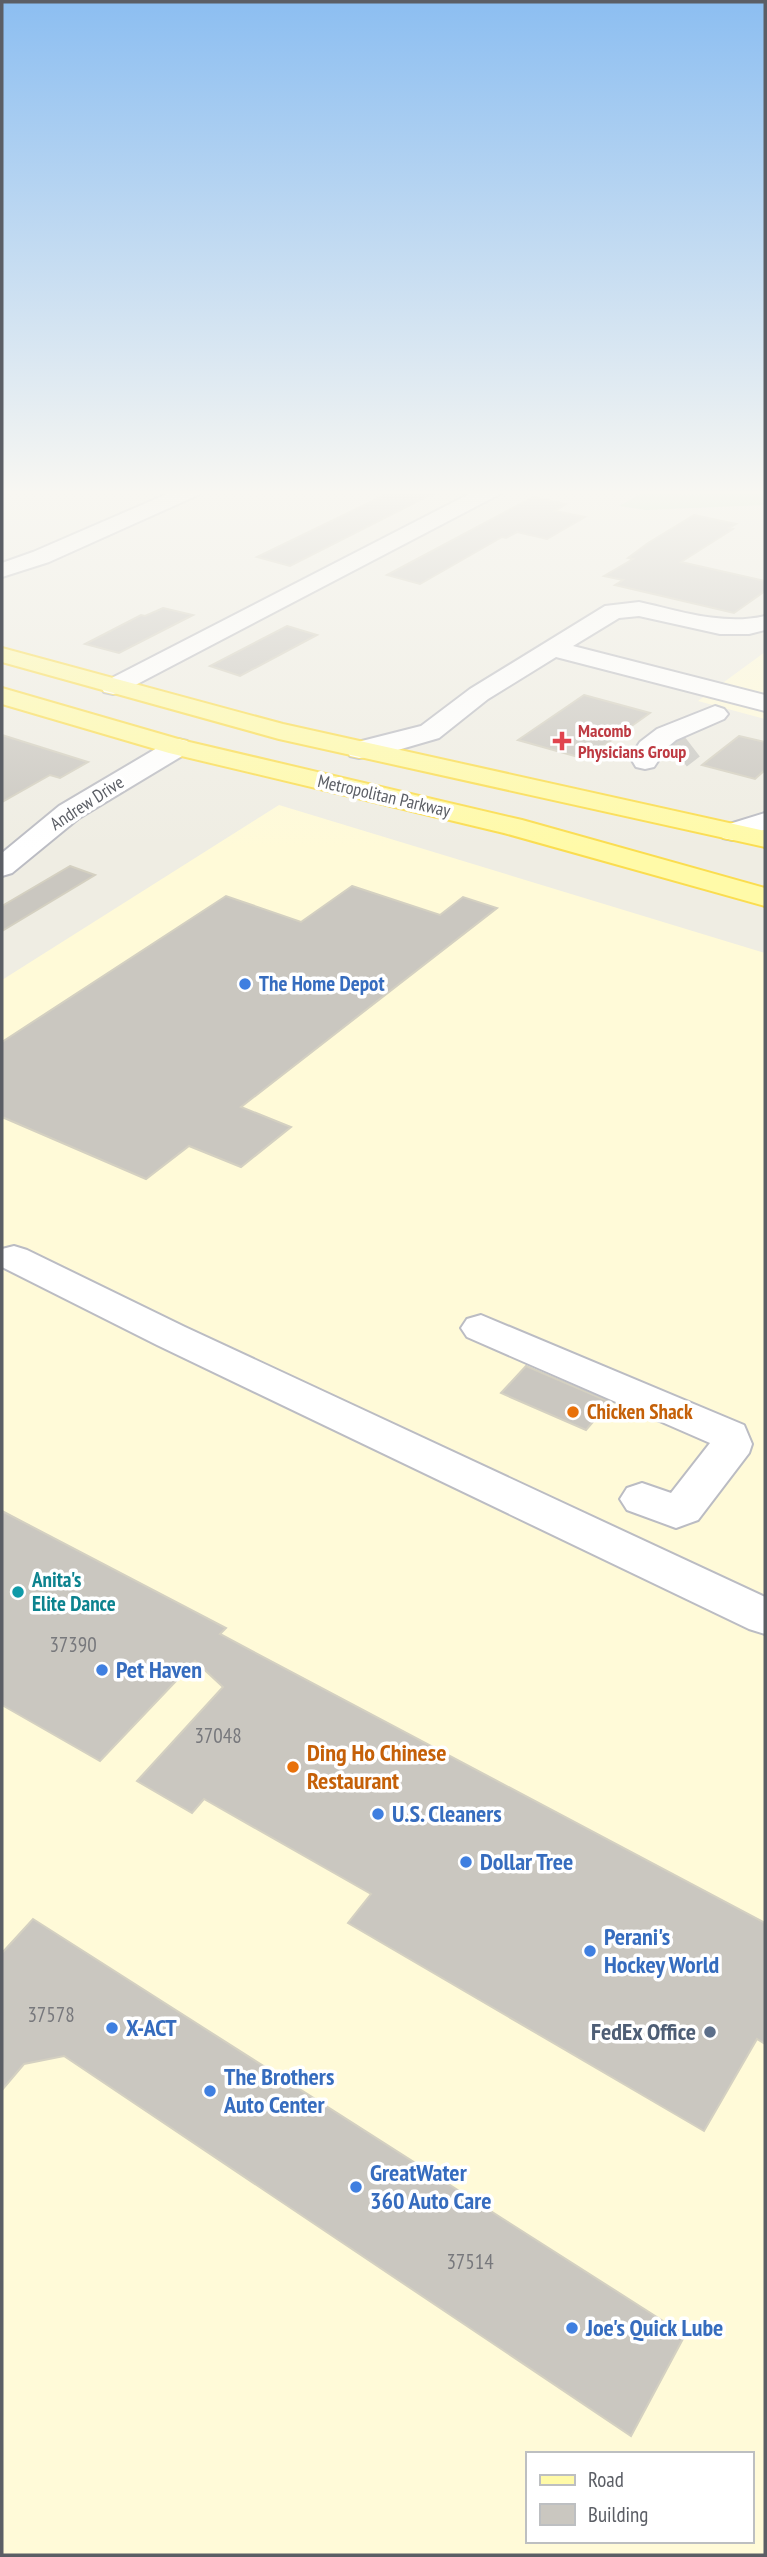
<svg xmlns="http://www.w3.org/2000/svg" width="767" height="2557" viewBox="0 0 767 2557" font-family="'PT Sans Narrow',sans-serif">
<rect width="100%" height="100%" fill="#efede3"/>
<path fill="#fffad8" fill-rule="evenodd" d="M765 652V719L698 701Z
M279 805 765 953V2555H2V980ZM527 2454H751V2541H527Z"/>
<path fill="#bde8c2" d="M727 491H765V505L646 510 619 506 642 493 698 495Z"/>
<path fill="#cac7c0" stroke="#d4d0c1" stroke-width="2" d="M393 491H438L290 566 257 557Z
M533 497 566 504 555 511 585 517 547 539 517 532 506 538 502 537 420 584 387 575Z
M694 515 736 524 729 528 733 529 681 562 765 581V591L734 613 615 585 623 580 604 576 633 559 628 558 648 543Z
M163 608 193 615 119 653 85 644 141 615 145 616Z
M287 626 317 635 240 676 210 666Z
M584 695 650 713 585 759 518 740Z
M2 735 88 762 60 778 50 775 2 802Z
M739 736 765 742V770L755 779 702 765Z
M70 866 95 875 2 931V906Z
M352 886 440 915 463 897 497 908 241 1107 291 1127 241 1167 189 1146 146 1179 2 1117V1042L226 896 301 922Z
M526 1366 610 1402 586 1430 501 1393Z
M2 1511 226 1628 220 1634 765 1923V2044L757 2039 704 2131 348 1923 371 1894 204 1799 192 1813 137 1781 223 1687 195 1661 100 1761 2 1705Z
M33 1919 685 2335 631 2436 64 2056 24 2064 2 2090V1953Z"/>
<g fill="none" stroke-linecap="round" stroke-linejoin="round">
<path stroke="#cac9c4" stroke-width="29" stroke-dasharray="29 15" stroke-linecap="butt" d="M678 755 691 745"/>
<defs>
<path id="minor" d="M174 491H201L198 495 49 562 2 577V563L33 552Z
M475 491H501L498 495 122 692 113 694 104 692 101 687 104 682Z
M639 602C680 611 723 626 765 616V630L749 634H720L639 616 619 618 573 646 765 695V711L556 657 488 699 439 738 384 754 359 758 350 756 346 750 350 744 421 726 470 689 605 606Z
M715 706 724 709 728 714 724 719 676 740 656 757 658 761 654 767 645 769 636 767 630 757 640 742 657 729Z
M178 739 187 741 191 747 187 753 79 818 12 873 2 876V853L59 806 169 741Z
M765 813V830L733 840 723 838 719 832 723 826Z
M14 1246 27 1250 185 1327 765 1597V1634L749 1629 157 1345 2 1267V1249Z
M481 1315 744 1425 752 1444 749 1453 698 1520 676 1528 627 1510 620 1499 627 1488 642 1483 671 1493 710 1443 467 1337 461 1328 467 1319Z"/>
<path id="major" d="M2 648 283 724 765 831V847L279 739 2 662Z
M2 688 185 741 522 820 765 888V906L504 833 169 753 2 704Z"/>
</defs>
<use href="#minor" stroke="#bbbcc3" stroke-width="4"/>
<use href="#major" stroke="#fbdd4f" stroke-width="4"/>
<use href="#minor" fill="#fff" fill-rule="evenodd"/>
<use href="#major" fill="#fffaa8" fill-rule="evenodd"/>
</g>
<linearGradient id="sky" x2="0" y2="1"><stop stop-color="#8cbef1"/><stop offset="0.58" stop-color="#f8f7f2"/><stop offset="1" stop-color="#f8f7f2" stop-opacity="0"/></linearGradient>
<rect width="767" height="849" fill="url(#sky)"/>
<path fill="#e0444e" stroke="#fff" stroke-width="2.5" d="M558.5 730.5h7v7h7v7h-7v7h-7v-7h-7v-7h7z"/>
<g fill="#3f7fe0" stroke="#fff" stroke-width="2.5">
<circle cx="245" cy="984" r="7"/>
<circle cx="102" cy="1670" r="7"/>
<circle cx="378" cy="1814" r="7"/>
<circle cx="466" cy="1862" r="7"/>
<circle cx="590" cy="1951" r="7"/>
<circle cx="112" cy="2028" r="7"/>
<circle cx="210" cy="2091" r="7"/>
<circle cx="356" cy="2187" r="7"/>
<circle cx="572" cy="2328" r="7"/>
</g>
<g fill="#e8710a" stroke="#fff" stroke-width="2.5">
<circle cx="573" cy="1412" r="7"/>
<circle cx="293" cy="1767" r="7"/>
</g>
<circle fill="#0f9aa8" stroke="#fff" stroke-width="2.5" cx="18" cy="1592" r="7"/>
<circle fill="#5c6f8a" stroke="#fff" stroke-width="2.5" cx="710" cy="2032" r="7"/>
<g text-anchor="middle" stroke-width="7" stroke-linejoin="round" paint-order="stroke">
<g font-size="18" font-weight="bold" fill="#be3a42" stroke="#fff" text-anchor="start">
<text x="578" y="737">Macomb<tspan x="578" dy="21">Physicians Group</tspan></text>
</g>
<g font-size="18" fill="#5b5e65" stroke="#fff">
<text transform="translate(384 796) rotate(13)" y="6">Metropolitan Parkway</text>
<text transform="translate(87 803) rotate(-33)" y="6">Andrew Drive</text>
</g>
<g font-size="21" font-weight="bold" fill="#366cbe" stroke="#fff" text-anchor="start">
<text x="259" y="991">The Home Depot</text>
</g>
<g font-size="21" font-weight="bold" fill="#c56008" stroke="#fff" text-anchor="start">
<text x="587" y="1419">Chicken Shack</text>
</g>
<g font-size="21" font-weight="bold" fill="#0d838f" stroke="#fff" text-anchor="start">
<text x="32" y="1587">Anita's<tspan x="32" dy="24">Elite Dance</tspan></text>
</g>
<g font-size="21" fill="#77787c">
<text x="73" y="1652">37390</text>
<text x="218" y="1743">37048</text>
<text x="51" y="2022">37578</text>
<text x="470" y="2269">37514</text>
</g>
<g font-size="24" font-weight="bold" fill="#366cbe" stroke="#fff" text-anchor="start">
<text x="116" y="1678">Pet Haven</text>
<text x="392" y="1822">U.S. Cleaners</text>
<text x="480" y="1870">Dollar Tree</text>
<text x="604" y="1945">Perani's<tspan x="604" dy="28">Hockey World</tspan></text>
<text x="126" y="2036">X-ACT</text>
<text x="224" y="2085">The Brothers<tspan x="224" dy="28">Auto Center</tspan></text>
<text x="370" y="2181">GreatWater<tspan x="370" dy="28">360 Auto Care</tspan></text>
<text x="586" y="2336">Joe's Quick Lube</text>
</g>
<g font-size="24" font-weight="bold" fill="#c56008" stroke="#fff" text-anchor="start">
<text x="307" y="1761">Ding Ho Chinese<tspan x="307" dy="28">Restaurant</tspan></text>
</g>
<g font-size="24" font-weight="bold" fill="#4e5e75" stroke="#fff" text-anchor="end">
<text x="696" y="2040">FedEx Office</text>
</g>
</g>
<rect width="767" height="2557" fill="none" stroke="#5b5e65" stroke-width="7"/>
<rect x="526" y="2452" width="228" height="91" fill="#ffffff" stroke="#bdbfc1" stroke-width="2"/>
<rect x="540" y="2475" width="35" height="10" fill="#fffaa8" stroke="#bdbfc1" stroke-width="2"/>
<text x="588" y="2487" font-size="21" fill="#5b5e65">Road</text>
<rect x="540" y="2504" width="35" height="21" fill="#cac7c0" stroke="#bdbfc1" stroke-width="2"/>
<text x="588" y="2522" font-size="21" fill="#5b5e65">Building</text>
</svg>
